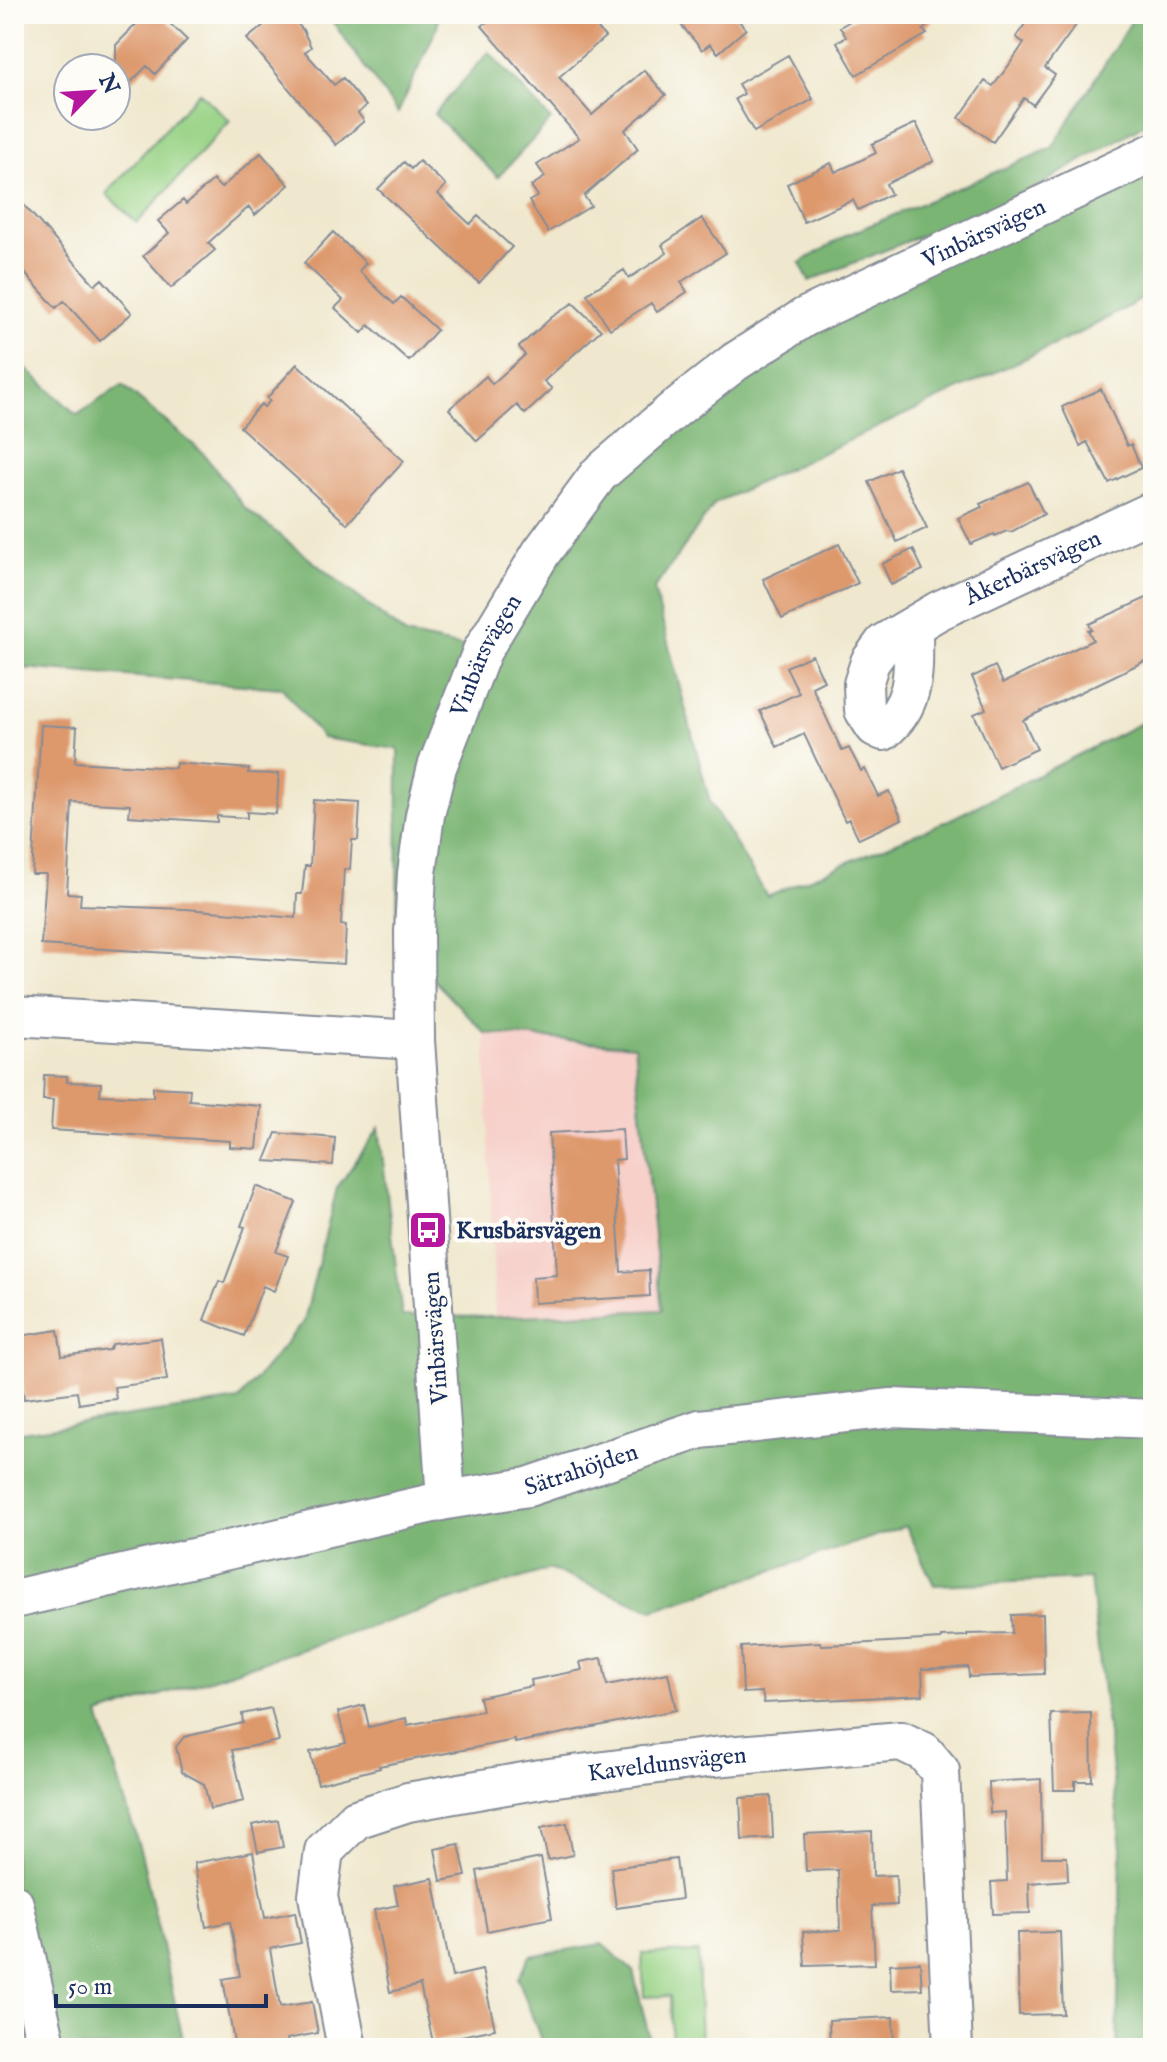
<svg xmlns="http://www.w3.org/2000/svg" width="1167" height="2062" viewBox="0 0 1167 2062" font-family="'IM FELL English',serif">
<rect width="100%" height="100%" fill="#fdfcf7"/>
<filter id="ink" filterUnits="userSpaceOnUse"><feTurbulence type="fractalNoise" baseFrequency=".0125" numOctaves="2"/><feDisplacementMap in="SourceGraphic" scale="16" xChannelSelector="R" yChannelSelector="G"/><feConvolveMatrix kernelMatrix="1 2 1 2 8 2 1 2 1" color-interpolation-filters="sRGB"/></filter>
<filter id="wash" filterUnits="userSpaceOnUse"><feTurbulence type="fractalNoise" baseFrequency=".006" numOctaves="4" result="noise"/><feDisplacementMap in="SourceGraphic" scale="32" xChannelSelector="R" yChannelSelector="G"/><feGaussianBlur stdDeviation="1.8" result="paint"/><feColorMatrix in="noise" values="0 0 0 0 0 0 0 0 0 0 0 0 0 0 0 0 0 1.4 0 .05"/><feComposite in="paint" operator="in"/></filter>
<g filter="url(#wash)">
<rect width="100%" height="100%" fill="#f0e8ce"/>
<path fill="#f7d0ca" d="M485 1033 634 1045 662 1310 495 1317Z"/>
<path fill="#99d386" stroke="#5a8172" stroke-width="2" d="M199 92 230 121 137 223 106 194Z
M698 1952 701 2048H672L670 1996 644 1997 642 1954Z"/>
<path fill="#7ab573" stroke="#4a7268" stroke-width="2" d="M327 14H439L437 27 398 113Z
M1136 14H1153V113L1143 125 1024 194 809 281 800 263 847 235 1052 148Z
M489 52 551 120 498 177 434 114Z
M1153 164V293L1084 331 715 503 654 589 710 802 767 896 949 820 1153 717V2048H1117L1121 1848 1090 1579 934 1585 906 1526 653 1610 549 1569 99 1715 142 1857 185 2048H14V1433L239 1400 304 1321 337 1188 379 1128 402 1316 495 1317 662 1310 634 1046 485 1033 397 942 398 749 322 738 282 688 22 668 14 670V357L77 415 122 385 202 452 244 507 406 635 482 651 550 556 732 348Z
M602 1944 633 1971 650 2040 648 2048H544L518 1978 530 1956Z"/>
<g id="blocks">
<path fill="#dd986c" d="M146 14H160L187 40 155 74 147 66 116 97V45Z
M496 14H585L605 37 559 77 592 115 644 70 666 95 625 130 638 149 584 196 591 206 548 232 529 201 538 196 531 186 545 177 537 165 579 138 482 26Z
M672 14H733L746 29 718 53 710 44 702 50Z
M862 14H938L923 30 927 34 856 75 837 42 846 37 840 27Z
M1032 14H1061L1076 25 1045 68 1055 75 1033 105 1024 98 993 142 959 118 985 81 993 86 1009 65 1024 43 1016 37Z
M276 15 282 23 291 16 303 30 311 47 305 52 334 85 343 78 366 106 358 113 364 121 336 145 247 39Z
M788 55 813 99 754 132 735 99 744 94 738 84Z
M916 123 934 161 886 184 891 194 858 210 853 200 804 222 787 184 831 163 835 172 855 163 876 153 872 144Z
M261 153 289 185 255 215 249 207 228 225 208 243 215 250 171 288 143 256 169 233 158 221 183 200 186 204 213 180 221 188Z
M419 161 446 185 438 194 470 224 478 216 512 247 479 283 378 189 404 162 411 169Z
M14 194 95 285 102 279 132 313 100 341 64 301 56 308 14 261Z
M702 218 726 253 681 282 687 292 657 312 651 303 610 329 587 294 624 270 629 278 648 266 667 253 662 245Z
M333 232 366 263 359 271 378 289 394 304 401 297 437 330 409 361 369 325 362 333 335 308 343 300 304 263Z
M573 303 601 330 544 381 552 389 525 414 517 405 477 441 449 409 486 376 492 384 525 355 519 347 552 317Z
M297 364 404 461 347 524 240 427 261 404 264 407 270 401 267 398Z
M1101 389 1127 446 1131 444 1141 468 1109 483 1087 442 1080 446 1062 407Z
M898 468 927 528 897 542 869 482Z
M1028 482 1044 514 1011 532 1007 531 995 536 994 534 971 544 958 518 982 507 980 504Z
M839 544 858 583 782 619 763 579Z
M913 549 923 570 891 585 882 564Z
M1153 595V657L1023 720 1037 749 998 767 974 714 986 709 972 677 995 666 1003 683 1093 640 1088 630H1092L1089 624Z
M812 655 824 681 812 687 842 751 849 748 861 771 865 769 878 796 889 791 902 819 859 839 849 819 845 821 804 734 777 747 760 711 799 693 786 667Z
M41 725 77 727 75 762 175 768 176 763 249 769 248 773 279 774 276 814 247 812V818L217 816V822L129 816 130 805 72 802 67 893 81 894 80 905 186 909 296 918 297 894H302L305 866H310L314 800 360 803 358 840H352L350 869H344L341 925 346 926 344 964 41 945 46 874H32Z
M44 1075 67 1076V1082L101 1083 100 1095 153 1097V1087L172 1088 190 1089 189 1100 261 1106 257 1149 230 1147V1141L51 1130 53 1100H43Z
M622 1129 624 1159 614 1160 621 1272 649 1270 650 1296 534 1303 533 1277 557 1275 549 1133Z
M276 1133 335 1138 333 1165 265 1161Z
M256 1186 296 1202 276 1252 288 1256 274 1291 263 1286 244 1336 204 1320 219 1281 224 1283 245 1227 241 1226Z
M58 1330 62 1356 109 1350 113 1344 161 1338 167 1380 114 1387 116 1399 97 1401 79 1404 77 1392 24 1399 21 1372 14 1373V1337Z
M1043 1614 1044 1674 969 1677 968 1667 922 1669 923 1695 764 1703 762 1692 743 1693 741 1647 820 1642 821 1645 852 1644 941 1639V1637L967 1636V1634L1012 1633 1011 1615Z
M602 1658 607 1685 668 1673 676 1710 515 1743V1740L379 1766 380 1768 318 1784 310 1752 346 1743 338 1712 364 1705 369 1727 406 1718 407 1725 482 1711 479 1697 532 1686 531 1680 582 1670 580 1662Z
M271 1708 279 1741 232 1750 244 1801 210 1809 204 1784 182 1772 176 1747 184 1737 243 1723 242 1714Z
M1091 1713 1092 1781H1075V1790H1054L1051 1714Z
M1041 1779 1042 1857H1067L1068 1880 1029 1883 1030 1913 993 1914 991 1882 1007 1881 1005 1812 990 1813 989 1782Z
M771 1796 773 1838 742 1840 740 1798Z
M278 1820 283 1847 258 1852 252 1825Z
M567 1823 573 1855 548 1860 541 1828Z
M872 1831 873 1876 896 1875 897 1905 872 1906 875 1964 805 1966 803 1932 840 1930 838 1870 806 1871 804 1834Z
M459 1844 466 1876 441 1881 435 1849Z
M253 1852 265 1918 295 1912 301 1943 270 1949 280 2007 312 2002 318 2033 287 2039 289 2048H235L223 1979 240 1976 230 1922 206 1927 194 1863Z
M541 1858 552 1918 487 1931 477 1871Z
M676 1859 681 1899 616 1908 611 1868Z
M433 1878 452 1977 482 1970 495 2029 433 2042 420 1985 390 1992 374 1910 398 1905 394 1886Z
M1060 1932 1063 2014 1019 2015 1017 1933Z
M920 1962 922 1989 891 1990 890 1964Z
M893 2017 894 2048H830L829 2020Z"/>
</g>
</g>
<g filter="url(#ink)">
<use href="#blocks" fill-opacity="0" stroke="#868c96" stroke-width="2"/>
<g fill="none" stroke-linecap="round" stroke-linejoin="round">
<defs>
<g id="minor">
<path id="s1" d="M913 627C913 669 918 702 883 731L875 727 864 710 863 684 870 662 884 643 938 611 1153 511"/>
<path d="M14 1016 415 1040"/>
<path id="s2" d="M446 1500 415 1040 414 932 417 873 425 815 437 767 482 651 541 553 599 474 675 409 735 362 805 317 1153 153"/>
<path id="s3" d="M14 1599 446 1500 528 1487 700 1429 892 1408 1153 1419"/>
<path d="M14 1904 47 2048"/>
<path id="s4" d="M347 2048 318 1896 324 1851 356 1819 408 1802 541 1779 714 1757 901 1741 924 1752 940 1771 953 2048"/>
</g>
</defs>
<use href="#minor" stroke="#868c96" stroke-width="42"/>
<use href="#minor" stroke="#fff" stroke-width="38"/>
</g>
</g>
<defs>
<symbol id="bus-square" viewBox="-11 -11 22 22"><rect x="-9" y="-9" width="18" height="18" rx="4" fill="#b5179e" stroke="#fdfcf7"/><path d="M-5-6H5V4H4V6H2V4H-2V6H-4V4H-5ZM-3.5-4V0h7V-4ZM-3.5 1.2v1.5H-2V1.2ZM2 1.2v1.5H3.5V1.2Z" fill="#fff"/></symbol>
</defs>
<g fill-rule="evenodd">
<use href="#bus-square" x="406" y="1208" width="44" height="44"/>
</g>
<g text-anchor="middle" stroke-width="8" stroke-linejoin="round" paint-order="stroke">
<g font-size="24" fill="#1b2f5e" stroke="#fdfcf7">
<text dy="8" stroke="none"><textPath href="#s2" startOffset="1530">Vinbärsvägen</textPath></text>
<text dy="8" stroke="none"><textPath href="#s1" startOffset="382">Åkerbärsvägen</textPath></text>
<text dy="8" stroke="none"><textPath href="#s2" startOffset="858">Vinbärsvägen</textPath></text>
<text transform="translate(435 1338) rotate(-94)" y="8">Vinbärsvägen</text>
<text dy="8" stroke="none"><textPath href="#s3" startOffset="582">Sätrahöjden</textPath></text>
<text dy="8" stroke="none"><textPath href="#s4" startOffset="562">Kaveldunsvägen</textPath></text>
</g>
<g font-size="24" font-weight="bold" fill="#1b2f5e" stroke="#fdfcf7" text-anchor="start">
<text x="456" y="1238">Krusbärsvägen</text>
</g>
</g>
<rect width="1167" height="2062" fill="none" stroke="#fdfcf7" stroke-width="48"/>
<g transform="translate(92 92) rotate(65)"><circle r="38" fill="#fdfcf7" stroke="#a3aaba" stroke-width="2"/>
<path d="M0-6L14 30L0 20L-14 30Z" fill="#b5179e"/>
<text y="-12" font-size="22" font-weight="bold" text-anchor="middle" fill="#1b2f5e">N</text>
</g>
<path d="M56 1994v12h210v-12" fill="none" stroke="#1b2f5e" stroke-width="4"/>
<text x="68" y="1994" font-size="24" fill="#1b2f5e" stroke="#fdfcf7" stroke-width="6" paint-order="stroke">50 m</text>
</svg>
